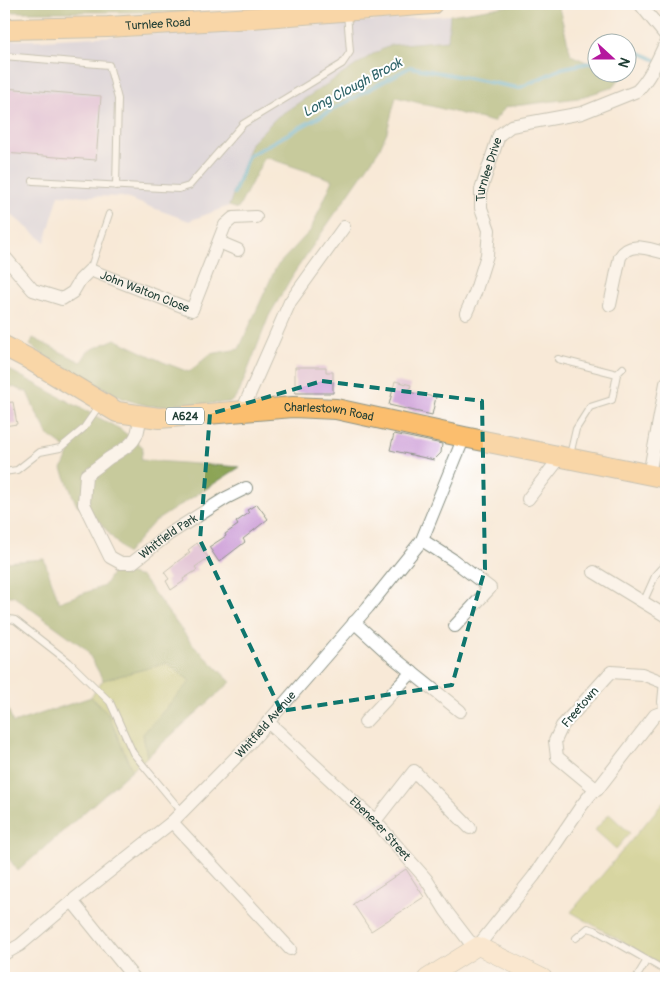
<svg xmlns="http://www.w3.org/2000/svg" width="670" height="982" viewBox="0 0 670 982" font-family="Pangolin,sans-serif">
<rect width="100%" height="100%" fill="#fff"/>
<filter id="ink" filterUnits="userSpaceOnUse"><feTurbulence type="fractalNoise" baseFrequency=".02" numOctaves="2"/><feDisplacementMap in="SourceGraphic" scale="10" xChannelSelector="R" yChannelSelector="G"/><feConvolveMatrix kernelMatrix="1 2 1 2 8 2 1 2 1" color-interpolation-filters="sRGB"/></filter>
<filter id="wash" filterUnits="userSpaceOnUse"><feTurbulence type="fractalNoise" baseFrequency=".0096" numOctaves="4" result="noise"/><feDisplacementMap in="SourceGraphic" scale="20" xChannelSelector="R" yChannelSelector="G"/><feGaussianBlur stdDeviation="1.12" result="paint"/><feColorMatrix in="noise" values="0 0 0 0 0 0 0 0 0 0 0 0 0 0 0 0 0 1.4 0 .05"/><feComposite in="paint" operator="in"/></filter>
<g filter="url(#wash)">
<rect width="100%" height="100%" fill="#f8e9d7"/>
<path fill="#c1c2dd" d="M450 15 448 40 391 45 373 54 277 117 251 143 229 206 189 221 123 197 59 195 45 242 4 209V40H40L286 27Z"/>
<path fill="#b0bd5f" stroke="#687d4a" d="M167 663 190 681 143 734 147 757 132 770 107 712 91 697 103 680Z
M666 799V967L571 912Z
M609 814 630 833 616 849 595 830Z"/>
<path fill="#8ca456" stroke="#567045" d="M4 4H191L186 12H4Z
M520 4H550L559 8 571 55 597 67 598 72 623 73 614 87 578 98 506 107 493 122 396 97 387 132 379 150 294 273 269 316 239 393 231 402 184 406H148L124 399 46 357 30 345 33 338 81 362 88 351 115 339 163 362 189 372 210 354 239 349 276 267 310 231 333 180 265 157 238 209 229 206 251 143 277 117 373 54 391 45 448 40 450 15Z
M4 367 120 429 143 447 141 460 240 467 154 522 126 554 98 520 76 504 62 469 70 451 49 436 35 410 27 392 4 384Z
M44 559 59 602 104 586 114 570 142 577 190 641 231 682 147 757 143 734 190 681 167 663 103 680 86 649 13 596H4V562Z
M4 697 13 723 91 697 107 712 132 770 18 871 4 852Z"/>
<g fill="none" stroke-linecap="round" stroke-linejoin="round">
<path stroke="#4aa9c8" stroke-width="4" d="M628 56 641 53 666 65
M234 193 248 156 410 67 519 88 563 68 598 61"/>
</g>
<g id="blocks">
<path fill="#cb9ad5" d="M4 88 101 96 96 160 4 153Z
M295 367H326V372H333V393H295Z
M395 381 411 385 409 392 436 397 432 415 389 405Z
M13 402 17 424 4 426V403Z
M394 434 442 444 441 453 434 460 390 450Z
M257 504 268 519 243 539 245 542 219 562 209 547 226 536 225 534 238 525 236 522 249 513 247 510Z
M197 543 208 558 195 567 197 570 183 579 184 581 171 590 166 581 169 579 164 572 190 552 188 550Z
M406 869 424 897 371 931 353 904Z"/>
</g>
</g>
<g filter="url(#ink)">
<use href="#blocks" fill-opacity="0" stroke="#8c9386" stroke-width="1"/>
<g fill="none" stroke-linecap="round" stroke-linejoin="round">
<defs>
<path id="lane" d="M4 56 109 65 118 99 116 186
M33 181 179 189 189 186 243 124 342 64 350 52 347 13
M90 270 109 214
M558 359 617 374
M570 455 576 429 590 407 612 400 617 374 623 368
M4 472 17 470 40 452 60 448 83 429 99 406
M643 603 656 574 666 563
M4 618 15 620 69 662 110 702 133 753 182 812
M576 938 588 928 595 930 666 971
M636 978 647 960"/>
<g id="street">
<path d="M640 4 666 36"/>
<path d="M219 242 238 250"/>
<path id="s1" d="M4 256 33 290 62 299 73 292 80 280 90 270 192 310 225 225 233 218 256 217"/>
<path d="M610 305 620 257C630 240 650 250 666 253"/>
<path id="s2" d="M466 313 475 293 487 255 489 230 481 208V190L499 135 511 126 582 113 637 91C650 78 658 59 666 42"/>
<path d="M242 411 290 302 344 227"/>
<path id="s3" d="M139 416C141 442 127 447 109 458 101 464 94 470 86 475L84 504 110 557 121 563H132L169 534 226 498 246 488"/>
<path d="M649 475 666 383"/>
<path d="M528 499 555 464 558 456"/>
<path d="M422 540 453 560 490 588 455 626"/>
<path d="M594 572 666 616"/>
<path d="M354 622 389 654 460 711"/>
<path d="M666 681 664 702 666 710"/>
<path d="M665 683 642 674 611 672 562 726 555 741 557 757 597 790 655 715 666 711"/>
<path id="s4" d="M268 722 375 821 426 879 446 911 469 941 478 946 534 876 582 805 595 789"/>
<path d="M365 722 412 672"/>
<path d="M375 821 414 771 470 828"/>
<path d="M172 822 290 949"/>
<path d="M72 901 134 978"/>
<path id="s5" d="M4 954 20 945 72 901 172 822 249 744 368 607 422 540 464 437"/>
</g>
<path id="secondary" d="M427 978 478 946 543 978"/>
<g id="primary">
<path id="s6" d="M4 29 108 27 252 18 432 4"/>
<path id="s7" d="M4 346 29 359 117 412 159 418 293 407 336 409 464 437 666 478"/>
</g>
</defs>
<use href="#lane" stroke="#8c9386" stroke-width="8"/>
<use href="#street" stroke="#8c9386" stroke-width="14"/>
<use href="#secondary" stroke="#8c9386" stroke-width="19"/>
<use href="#primary" stroke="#8c9386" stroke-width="22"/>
<use href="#lane" stroke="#fff" stroke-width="6"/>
<use href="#street" stroke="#fff" stroke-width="12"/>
<use href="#secondary" stroke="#fde5c5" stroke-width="18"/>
<use href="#primary" stroke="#fbbe6e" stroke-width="20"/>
</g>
</g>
<path d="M0 0H670V982H0ZM322 381 482 401 485 569 452 685 281 711 200 540 210 414Z" fill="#f8e9d7" fill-opacity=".55" fill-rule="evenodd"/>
<path fill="none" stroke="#0f766e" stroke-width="4" stroke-dasharray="10 6" stroke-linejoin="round" d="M322 381 482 401 485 569 452 685 281 711 200 540 210 414Z"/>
<g text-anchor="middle" stroke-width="4" stroke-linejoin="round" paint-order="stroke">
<rect fill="#fff" stroke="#627771" stroke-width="1" x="166" y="407.5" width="38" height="17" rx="4"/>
<g font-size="11" font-weight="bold" fill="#1f3d34">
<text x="185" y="420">A624</text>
</g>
<g font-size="12" fill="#1f3d34" stroke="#fff">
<text dy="4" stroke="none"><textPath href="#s6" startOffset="154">Turnlee Road</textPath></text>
<text dy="4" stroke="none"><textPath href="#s2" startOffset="150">Turnlee Drive</textPath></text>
<text dy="4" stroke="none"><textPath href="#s1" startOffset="175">John Walton Close</textPath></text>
<text dy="4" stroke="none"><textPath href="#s7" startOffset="344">Charlestown Road</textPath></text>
<text dy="4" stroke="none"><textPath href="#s3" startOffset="241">Whitfield Park</textPath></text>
<text transform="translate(580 707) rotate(-49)" y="4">Freetown</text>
<text dy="4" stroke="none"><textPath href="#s5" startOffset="349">Whitfield Avenue</textPath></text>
<text dy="4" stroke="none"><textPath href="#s4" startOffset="155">Ebenezer Street</textPath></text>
</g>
<g font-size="14" font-style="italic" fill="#2e6368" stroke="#fff">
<text transform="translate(352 87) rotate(-28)" y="5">Long Clough Brook</text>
</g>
</g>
<rect width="670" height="982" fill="none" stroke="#fff" stroke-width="20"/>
<g transform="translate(612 58) rotate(111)"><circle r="24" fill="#ffffff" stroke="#a5b1ae"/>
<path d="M0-4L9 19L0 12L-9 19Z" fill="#b5179e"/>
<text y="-8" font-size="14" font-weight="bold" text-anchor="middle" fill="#1f3d34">N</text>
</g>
</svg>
